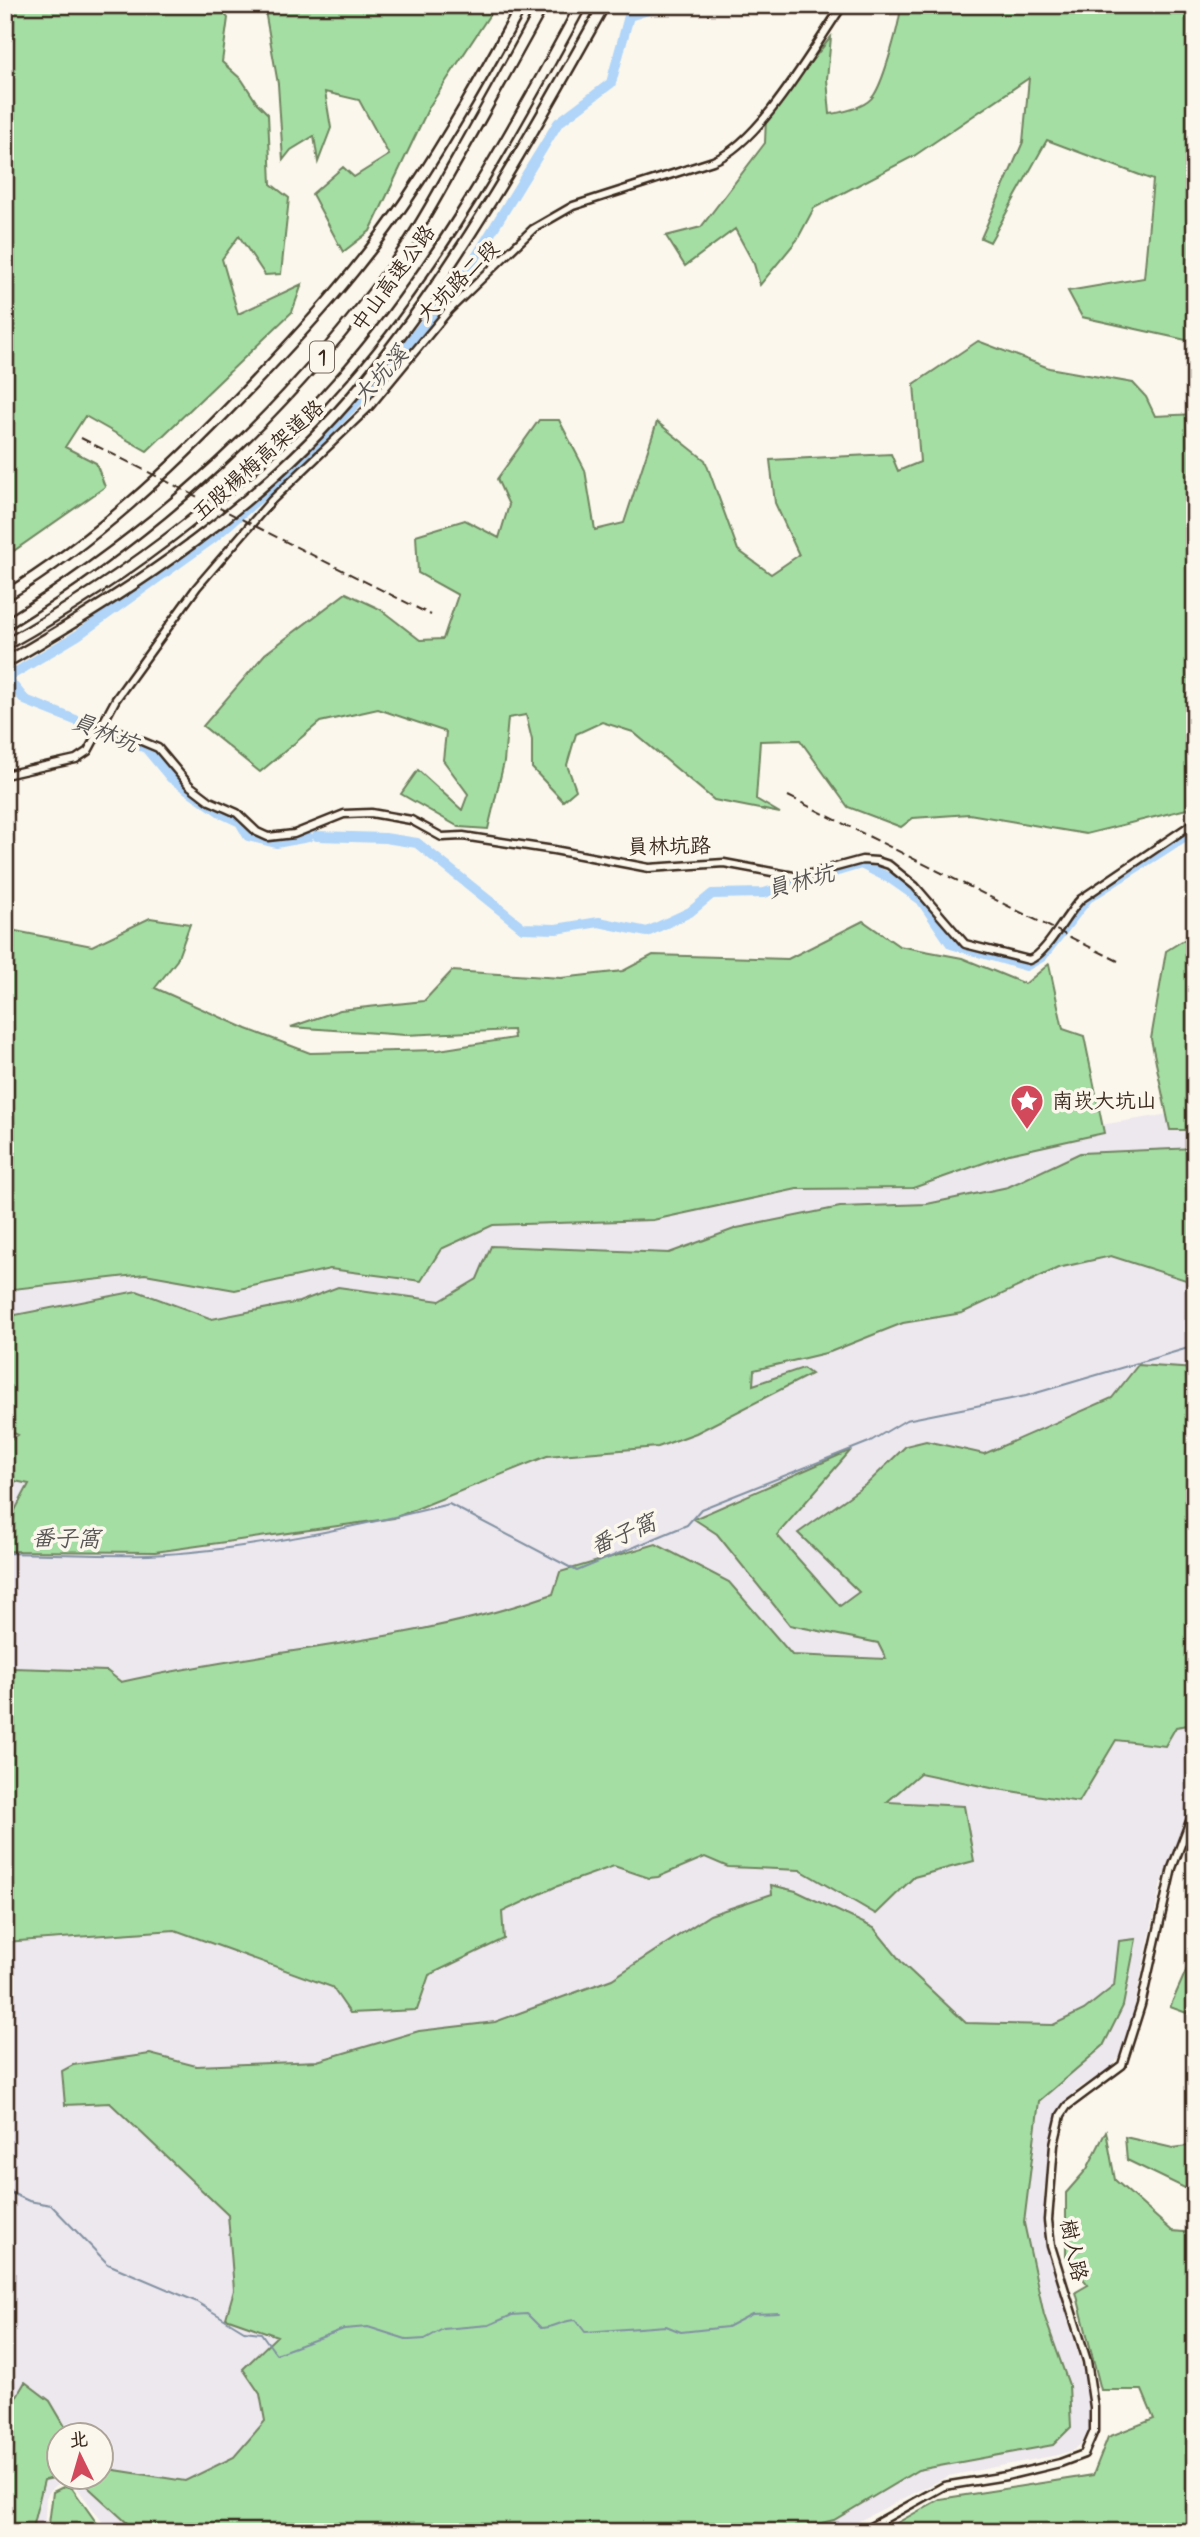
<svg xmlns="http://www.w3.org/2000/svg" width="1200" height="2537" viewBox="0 0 1200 2537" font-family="Mynerve,'LXGW WenKai TC',sans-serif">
<rect width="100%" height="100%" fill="#fbf7ec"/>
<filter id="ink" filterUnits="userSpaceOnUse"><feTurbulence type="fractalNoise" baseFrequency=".0143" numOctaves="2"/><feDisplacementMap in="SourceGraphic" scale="14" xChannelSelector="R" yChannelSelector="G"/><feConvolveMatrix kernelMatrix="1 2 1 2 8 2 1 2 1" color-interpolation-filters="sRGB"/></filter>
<g filter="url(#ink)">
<path fill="#ede7ee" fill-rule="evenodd" d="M1195 1110V1792L1161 1883 1125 2049 1110 2068 1075 2091 1057 2113 1044 2189 1046 2243 1088 2387 1089 2427 1083 2442 1074 2450 1057 2455 948 2476 837 2532H110L74 2484 64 2481 53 2487 46 2497 44 2532H5V1253L592 1205ZM60 2436H102V2478H60Z"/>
<path fill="#a4dea3" stroke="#708460" stroke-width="2" d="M5 5H217L228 18 222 62 242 80 257 103 268 114 271 184 289 198 281 274 265 275 239 236 222 259 238 314 302 284 292 312 147 451 85 416 65 447 96 463 105 487 5 557Z
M264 5H496L429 107 370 231 343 252 312 194 343 167 354 177 389 155 359 100 325 92 331 128 318 162 314 136 291 150 283 160 278 84Z
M901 5H1195V342L1082 317 1068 291 1144 278 1153 180 1047 140 990 242 981 238 1023 142 1029 78 914 156 814 208 797 240 760 285 754 264 735 229 685 266 666 236 701 227 765 143 766 117 831 37 827 79 830 114C844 112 866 108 874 95 884 80 900 23 901 5Z
M978 341 1049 368 1133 383 1146 397 1155 416 1195 414V807L1086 834 969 814 913 818 901 827 848 807 800 740 760 741 756 799 780 813 714 800 633 732 602 722 576 734 567 765 576 790 563 801 532 768V740L526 715 508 718 504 762 488 829 459 827 401 794 418 770 462 810 468 794 443 760 446 732 378 709 320 722 260 772 203 726 265 654 346 593 380 609 420 640 443 639 458 595 418 573 416 535 465 520 499 538 509 505 497 479 539 420H559L585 470 595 530 624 523 657 422 705 460 738 550 771 574 799 555 775 503 770 460 891 454 898 471 920 462 914 384Z
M150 918 190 924 177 960 155 988 247 1029 310 1053 439 1050 514 1038 513 1030 405 1035 291 1027 340 1010 424 1001 452 971 561 978 623 971 653 955 788 959 863 921 899 946 962 958 1025 984 1049 964 1063 1029 1084 1036 1104 1133 1009 1154 913 1188 797 1189 653 1220 493 1225 441 1249 421 1281 330 1269 235 1290 145 1274 5 1290V929L92 946Z
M1195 933V1130H1170L1151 1039 1166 951Z
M1195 1148V1283L1111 1256 1058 1268 962 1313 903 1323 830 1352 754 1370 753 1385 803 1368 811 1374 696 1433 658 1447 547 1456 394 1518 155 1552 5 1551V1529L29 1484 5 1479V1444L18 1435 5 1429V1317L137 1291 212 1319 299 1302 338 1287 440 1301 477 1279 491 1246 669 1253 737 1228 840 1207 927 1204 1008 1187 1080 1153Z
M1138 1365 1195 1369V1724L1176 1727 1165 1746 1116 1740 1079 1802 991 1788 920 1773 887 1802 964 1806 974 1861 914 1877 876 1914 800 1870 728 1867 705 1857 658 1877 649 1878 614 1866 555 1887 502 1912 504 1939 429 1975 417 2010 350 2013 332 1987 175 1930 5 1942V1673L14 1668 107 1671 121 1682C264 1649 414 1643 553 1594L560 1572 656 1544 729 1582 792 1655 886 1659 878 1643 790 1625 717 1534 694 1519 851 1450 777 1535 840 1606 859 1592 798 1533 868 1483 906 1446 926 1441 984 1454 1112 1398Z
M771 1885 796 1891 874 1928 903 1964 966 2023 1053 2025 1084 2010 1114 1986 1119 1941 1136 1939 1123 2006 1103 2046 1039 2101 1024 2223 1044 2315 1069 2385 1071 2427 1053 2445 918 2470 834 2520 783 2532H137L78 2478H102V2468L185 2481 234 2457 265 2421 260 2394 243 2369 277 2336 226 2318 234 2290 228 2215 110 2103 65 2105 62 2071 73 2065 150 2054 196 2066 317 2061 419 2031 495 2022 612 1979 710 1915 772 1894Z
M1189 1964 1195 1965V2016L1170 2007Z
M1106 2131 1115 2180 1172 2231 1195 2233V2532H881L940 2499 1093 2475 1108 2437 1154 2419 1142 2390H1101L1076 2292 1088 2285 1066 2257V2193L1087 2169Z
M1125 2137 1173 2148 1195 2145V2193L1127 2160Z
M25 2382 50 2401 70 2435 60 2436 59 2477 44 2480 31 2532H5V2416Z
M65 2486 72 2488 103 2532H48L53 2492Z"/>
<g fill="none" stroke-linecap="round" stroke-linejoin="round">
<path stroke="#8191a1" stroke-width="2" d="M5 1553C53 1554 102 1556 149 1555 246 1551 355 1527 449 1504L577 1571 687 1525 701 1509 869 1442 906 1420 1026 1396 1195 1346
M5 2190 29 2201 51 2205 108 2264 195 2301 244 2331 261 2333 276 2354 344 2329 368 2327 409 2340 425 2339 443 2329 489 2325 512 2315 527 2314 541 2328C555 2328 562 2320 576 2320L585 2332 666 2326 681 2332 727 2327 752 2314 779 2313"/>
<path stroke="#b0d5f9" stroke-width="10" d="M5 676 25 700 146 748 171 778 223 814 240 822 248 836 276 843 308 837
M8 677 78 635 212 539 280 480 373 386 465 275 558 123 611 83 629 16 664 5
M317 836 385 838 417 843 523 928 556 929 599 922 647 932 690 912 712 894 764 893 861 864 891 879 921 900 951 944 1026 966 1042 957 1088 898 1195 830"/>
<defs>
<path id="minor" d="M101 724 158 748 189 785 210 801 237 813 257 832 268 837 294 834 344 814 371 813 411 820 442 837 463 836 554 850 649 868 724 863 799 877 862 860 877 861 889 865 915 886 965 944 1029 960C1046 955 1066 914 1081 899L1195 822
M5 775 76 759 88 751 116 699 197 587 271 501 369 407 449 310 533 229 573 206 713 161C761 142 813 48 843 5
M861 2532 944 2486 1006 2476 1060 2463 1084 2454 1094 2431V2407L1087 2361 1051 2246 1048 2220 1054 2145 1061 2115 1067 2106 1122 2065 1141 2005 1172 1868 1195 1808"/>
<path id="highway" d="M5 596C94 542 171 469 242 395 303 332 360 269 409 196 450 135 486 70 522 5
M5 625C163 527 286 413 395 263 419 230 438 193 458 158 487 107 515 56 543 5
M5 645C131 575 249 484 344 375 439 265 512 133 581 5
M5 663C134 589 263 504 359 388 456 270 530 138 604 5"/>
</defs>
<use href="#minor" stroke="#3b2a1e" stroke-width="11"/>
<use href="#highway" stroke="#3b2a1e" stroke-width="14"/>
<use href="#minor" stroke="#fbf7ec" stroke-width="6"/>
<use href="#highway" stroke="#fbf7ec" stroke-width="9"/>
<path stroke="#3b2a1e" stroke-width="2" stroke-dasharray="10 5" stroke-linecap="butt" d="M81 438 431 615
M788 796 1118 961"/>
</g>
</g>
<defs>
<symbol id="sight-pin" viewBox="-11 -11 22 30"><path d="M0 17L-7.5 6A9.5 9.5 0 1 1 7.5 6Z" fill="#d1495b" stroke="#fbf7ec"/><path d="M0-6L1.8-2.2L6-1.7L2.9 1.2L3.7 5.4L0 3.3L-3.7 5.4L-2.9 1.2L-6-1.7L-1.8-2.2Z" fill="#fff"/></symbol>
</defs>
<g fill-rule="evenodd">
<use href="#sight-pin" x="1008" y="1082" width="38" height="52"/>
</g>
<g text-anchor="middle" stroke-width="7" stroke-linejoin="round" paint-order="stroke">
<rect fill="#fbf7ec" stroke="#75685c" stroke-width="2" x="310" y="341.5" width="24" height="31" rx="5"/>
<g font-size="19" font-weight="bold" fill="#3b2a1e">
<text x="322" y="364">1</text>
</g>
<g font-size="21" fill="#3b2a1e" stroke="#fbf7ec">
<text transform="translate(393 278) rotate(-54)" y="7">中山高速公路</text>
<text transform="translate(458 281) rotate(-45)" y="7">大坑路二段</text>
<text transform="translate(258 460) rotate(-42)" y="7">五股楊梅高架道路</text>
<text transform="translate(669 846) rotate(-1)" y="7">員林坑路</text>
<text transform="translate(1074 2250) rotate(78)" y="7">樹人路</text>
</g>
<g font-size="21" fill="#3b2a1e" stroke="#fbf7ec" text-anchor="start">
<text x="1052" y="1108">南崁大坑山</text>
</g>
<g font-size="23" font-style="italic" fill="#585555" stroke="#fbf7ec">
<text transform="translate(380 375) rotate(-48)" y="8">大坑溪</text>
<text transform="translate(105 732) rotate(22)" y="8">員林坑</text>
<text transform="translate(800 881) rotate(-15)" y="8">員林坑</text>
<text transform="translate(623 1534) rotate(-23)" y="8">番子窩</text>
<text transform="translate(66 1538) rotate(1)" y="8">番子窩</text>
</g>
</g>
<rect width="1200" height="2537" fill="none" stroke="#fbf7ec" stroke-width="28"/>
<rect x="14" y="14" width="1172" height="2509" fill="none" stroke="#3b2a1e" stroke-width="2.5" filter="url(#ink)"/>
<g transform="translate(80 2456) rotate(355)"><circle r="33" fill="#fbf7ec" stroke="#aea59a" stroke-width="2"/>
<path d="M0-5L12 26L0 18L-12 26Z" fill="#d1495b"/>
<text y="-10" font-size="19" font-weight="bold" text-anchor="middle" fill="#3b2a1e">北</text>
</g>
</svg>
